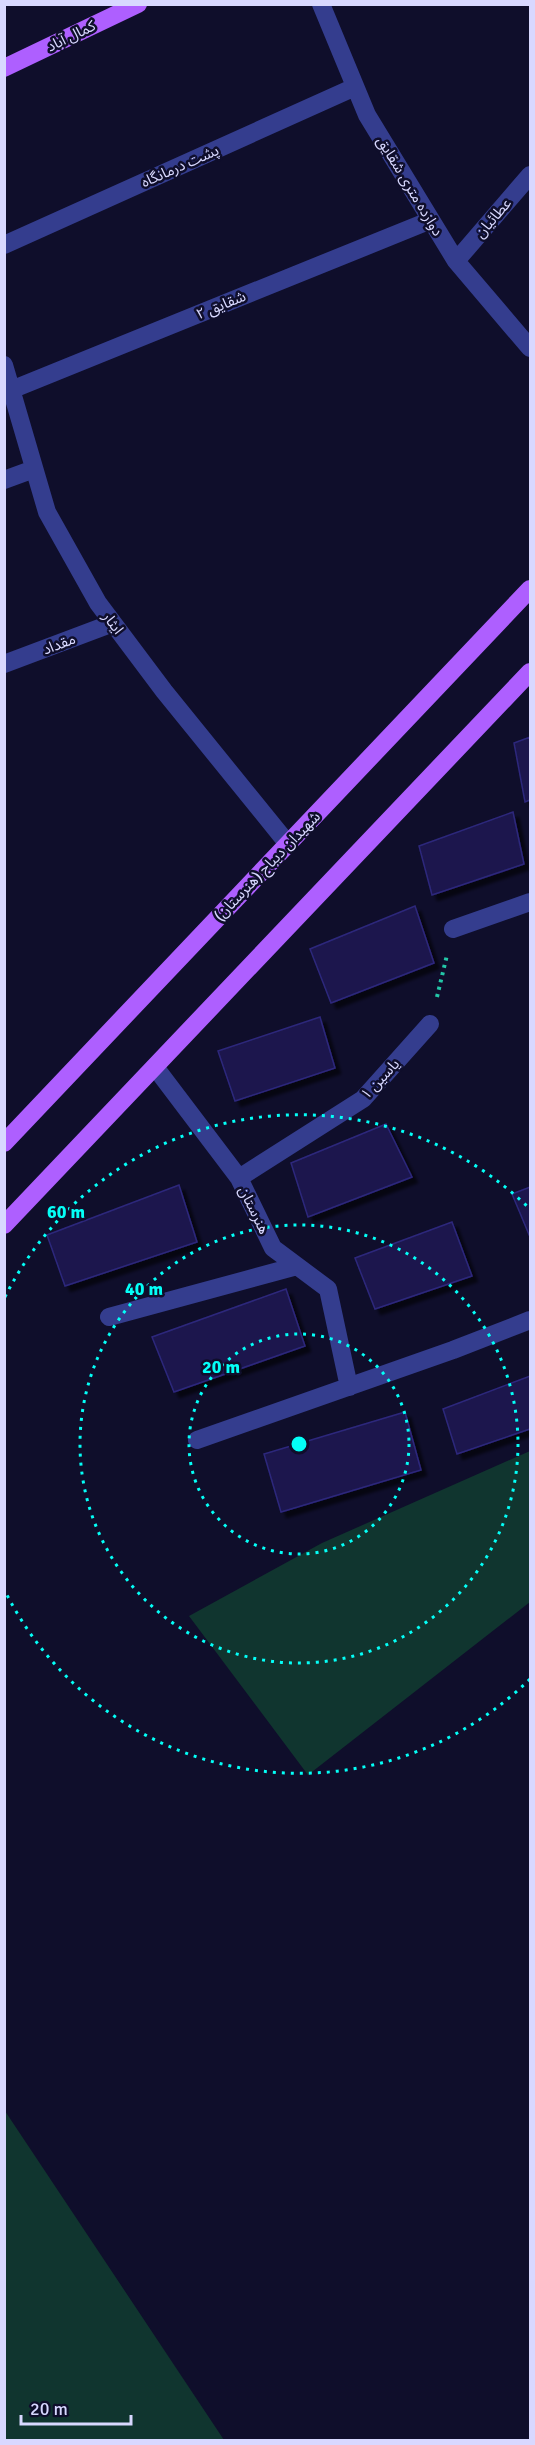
<svg xmlns="http://www.w3.org/2000/svg" width="535" height="2445" viewBox="0 0 535 2445" font-family="Signika,'Noto Sans Arabic',sans-serif">
<defs>
<filter id="shadow"><feDropShadow dx="5.5" dy="5.5" stdDeviation="1.5" flood-color="#0009"/></filter>
</defs>
<rect width="100%" height="100%" fill="#0f0e2b"/>
<path fill="#10352f" d="M530 1451V1602L308 1775 189 1616 322 1543Z
M4 2111H5L224 2440H5Z"/>
<path fill="#1c184e" stroke="#2d287c" stroke-width="1.5" filter="url(#shadow)" d="M530 737V800L525 802 514 743Z
M513 812 524 864 432 895 419 846Z
M415 906 434 963 331 1003 310 949Z
M320 1017 335 1068 235 1101 218 1051Z
M386 1124 412 1177 308 1217 291 1163Z
M179 1185 197 1242 65 1286 47 1235Z
M530 1187V1237L512 1194Z
M452 1222 472 1276 375 1309 355 1258Z
M286 1289 305 1346 174 1392 152 1337Z
M530 1376V1429L457 1454 443 1409Z
M405 1412 421 1470 281 1512 264 1454Z"/>
<g fill="none" stroke-linecap="round" stroke-linejoin="round">
<path stroke="#23c7a8" stroke-width="4" stroke-dasharray="3 4.5" stroke-linecap="butt" d="M437 997 447 955"/>
<path stroke="#343d8e" stroke-width="18" d="M321 4 367 115 456 261 530 348
M4 245 355 87
M456 261 530 175
M4 365 47 512 98 603 164 691 288 844
M11 390 431 220
M4 480 34 469
M4 664 113 623
M453 929 530 902
M155 1067 239 1178 273 1248 328 1289 349 1387
M239 1178 363 1099 430 1024
M109 1317 297 1266
M197 1440 453 1350 530 1320"/>
<path stroke="#ae5fff" stroke-width="18" d="M4 68 138 4
M4 1143 530 589
M4 1225 530 672"/>
</g>
<g fill="none" stroke="#04fff7" stroke-width="3" stroke-dasharray="3 6">
<circle cx="299" cy="1444" r="110"/>
<circle cx="299" cy="1444" r="219"/>
<path d="M530 1679A329 329 0 0 1 5 1591M5 1297A329 329 0 0 1 530 1209"/>
</g>
<g text-anchor="middle" stroke-width="5" stroke-linejoin="round" paint-order="stroke">
<g font-size="15" fill="#d8d8ff" stroke="#0f0e2b">
<text transform="translate(71 36) rotate(-26)" y="5">کمال آباد</text>
<text transform="translate(180 166) rotate(-24)" y="5">پشت درمانگاه</text>
<text transform="translate(410 186) rotate(59)" y="5">دوازده متری شقایق</text>
<text transform="translate(493 218) rotate(-49)" y="5">عطائیان</text>
<text transform="translate(221 305) rotate(-22)" y="5">شقایق ۲</text>
<text transform="translate(113 623) rotate(53)" y="5">ایثار</text>
<text transform="translate(59 644) rotate(-21)" y="5">مقداد</text>
<text transform="translate(267 866) rotate(-46)" y="5">شهیدان دیباج (هنرستان)</text>
<text transform="translate(380 1079) rotate(-47)" y="5">یاسین ۱</text>
<text transform="translate(254 1210) rotate(64)" y="5">هنرستان</text>
</g>
</g>
<circle cx="299" cy="1444" r="9" fill="#04fff7" stroke="#0f0e2b" stroke-width="3"/>
<g font-size="18" text-anchor="middle" font-weight="bold" fill="#04fff7" stroke="#0f0e2b" stroke-width="5" stroke-linejoin="round" paint-order="stroke">
<text x="66" y="1218">60 m</text>
<text x="144" y="1295">40 m</text>
<text x="221" y="1373">20 m</text>
</g>
<rect width="535" height="2445" fill="none" stroke="#d8d8ff" stroke-width="12"/>
<path d="M21 2415v9h110v-9" fill="none" stroke="#d8d8ff" stroke-width="3"/>
<text x="30" y="2415" font-size="18" fill="#d8d8ff" stroke="#0f0e2b" stroke-width="4.5" paint-order="stroke">20 m</text>
</svg>
